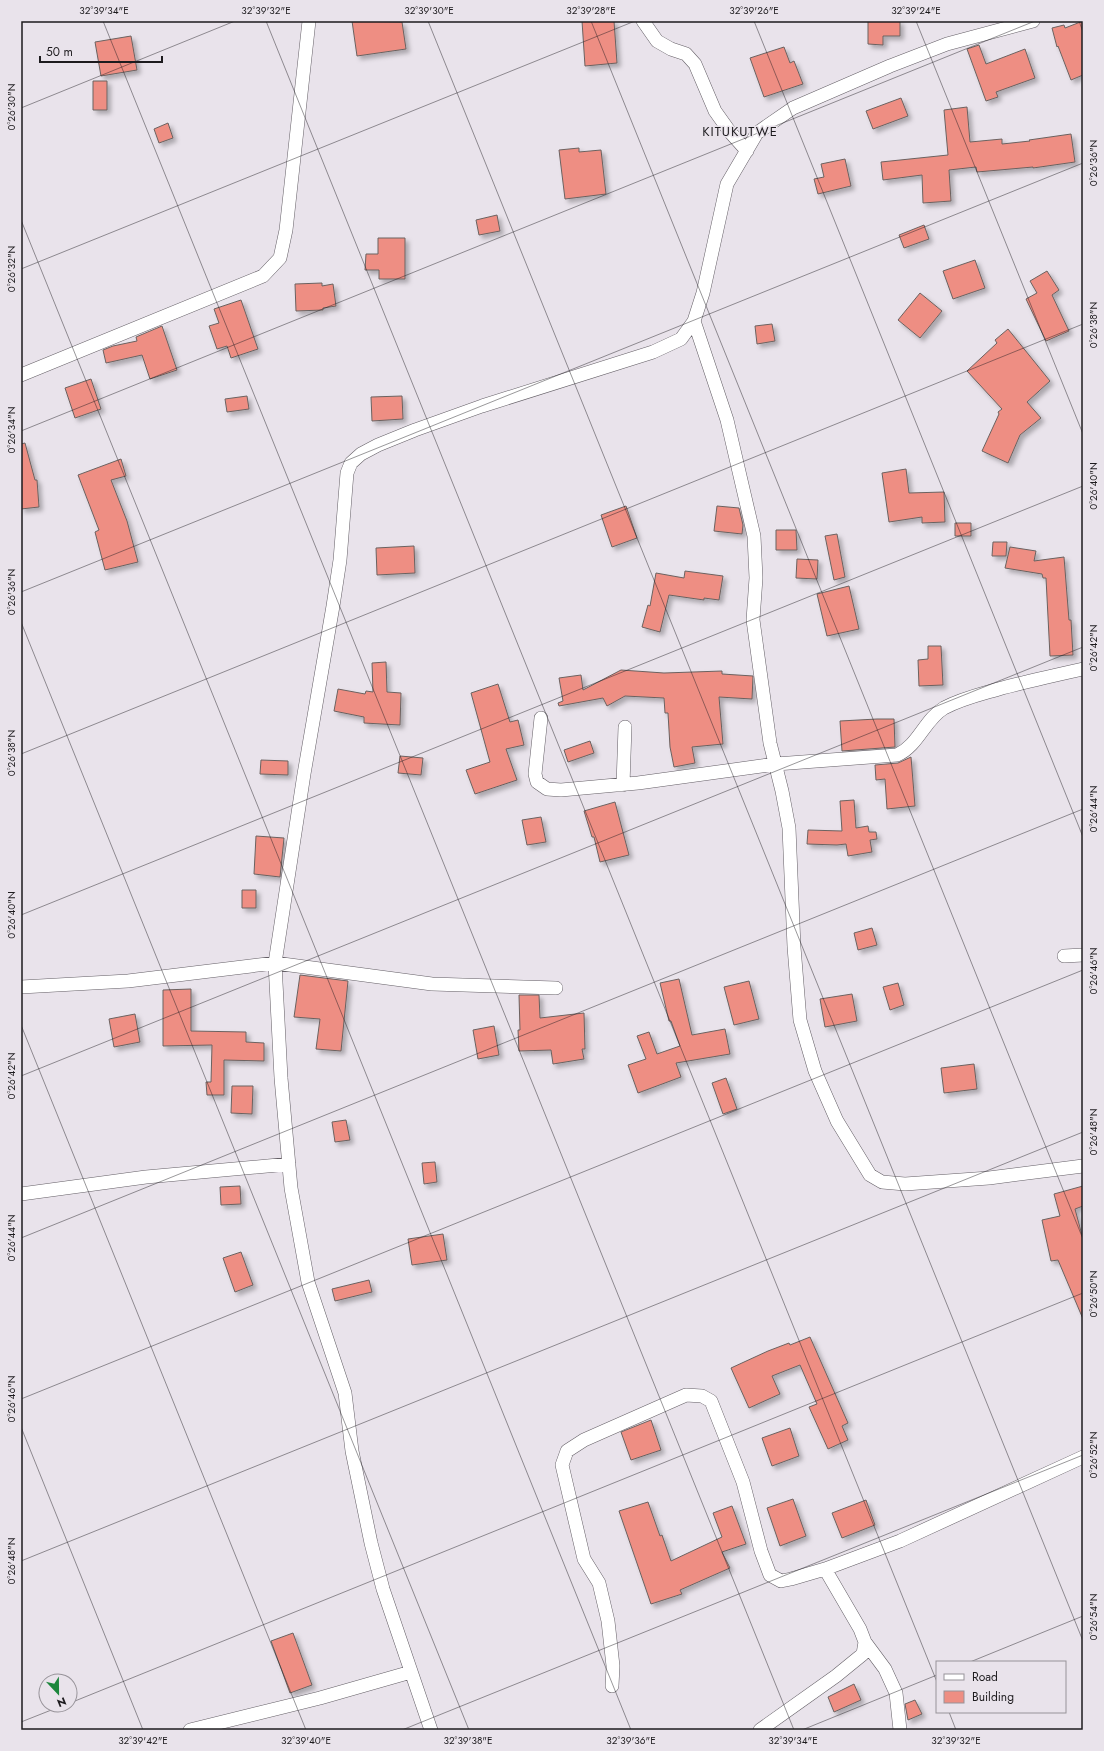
<svg xmlns="http://www.w3.org/2000/svg" width="1104" height="1751" viewBox="0 0 1104 1751" font-family="Jost,sans-serif">
<defs>
<filter id="shadow"><feDropShadow dx="3.5" dy="3.5" stdDeviation="2" flood-color="#0004"/></filter>
</defs>
<rect width="100%" height="100%" fill="#e9e3eb"/>
<path fill="#ee8e83" stroke="#6b6260" filter="url(#shadow)" d="M352 21 402 22 406 49 357 56Z
M582 21H614L617 63 585 66Z
M868 21H900V36H883V45L868 44Z
M1083 21V75L1071 80 1058 46 1057 47 1052 28 1064 25 1065 28Z
M131 36 137 70 101 76 95 42Z
M979 45 986 64 1025 49 1035 78 996 92 998 97 986 101 967 49Z
M784 47 790 63 794 61 803 84 764 97 750 58Z
M93 81H107V110H93Z
M901 98 908 116 873 129 866 111Z
M967 107 970 142 1002 139V144L1030 141 1029 140 1071 134 1075 162 1033 168V167L977 172 976 167 949 170 951 201 923 203 922 175 883 180 881 162 948 155 944 110Z
M168 123 173 138 159 143 154 129Z
M579 148V152L601 150 606 194 565 199 559 150Z
M845 159 851 186 818 194 814 179 824 177 821 164Z
M497 215 500 231 479 235 476 220Z
M924 225 929 239 904 248 899 235Z
M378 238H405V279H379V270H365L366 254H378Z
M975 260 985 288 953 299 943 271Z
M1047 271 1059 290 1052 295 1069 331 1046 341 1026 299 1037 293 1030 281Z
M322 283V286L333 284 336 306 323 308V310L296 311 295 284Z
M920 293 942 311 920 338 898 320Z
M241 300 258 349 231 358 227 346 217 349 209 326 219 323 214 309Z
M772 324 775 341 757 344 755 326Z
M162 326 177 370 150 379 142 355 106 363 103 350 113 346 137 341 136 337Z
M1008 329 1050 381 1027 402 1041 418 1020 435 1008 463 982 451 999 414 998 412 1002 409 967 371 997 343 995 340Z
M91 379 101 409 75 418 65 388Z
M247 396 249 409 227 412 225 399Z
M402 396 403 419 372 421 371 397Z
M25 443 35 480H37L39 507 21 509V444Z
M121 459 126 476 111 480 127 521 138 562 105 570 95 532 99 530 78 475Z
M906 469 909 493 944 492 945 522 922 523V517L889 522 882 473Z
M626 506 637 538 612 547 601 515Z
M717 506 739 508 743 525 742 534 714 531Z
M955 523H971V536H955Z
M776 530H796L797 550H776Z
M837 534 845 577 834 580 825 536Z
M993 542H1007L1006 556H992Z
M414 546 415 573 377 575 376 548Z
M1010 547 1036 551 1034 561 1064 557 1069 620H1071L1073 655 1050 656 1046 578H1043L1042 574 1005 568Z
M797 559 818 560 817 579 796 578Z
M685 571 723 576 719 600 704 598V600L669 595 660 632 642 627 648 605 650 606 656 573 684 578Z
M849 586 859 629 827 636 817 594Z
M928 646H941L943 685 919 686 918 660 928 659Z
M386 662 387 692 401 693 400 725 364 723V717L334 711 338 689 365 694 366 691 373 692 372 663Z
M621 670 664 673 722 671V674L753 676 752 699 719 697 723 744 692 747 695 763 674 767 670 747 668 713H665L664 698 625 696 607 706 603 698 559 706 558 703 563 701 559 678 581 675 583 690Z
M498 684 510 722 518 720 524 745 506 749 517 780 475 794 466 770 490 762 471 693Z
M877 719H894L895 747 842 751 840 721Z
M590 741 594 753 568 762 564 750Z
M400 756 423 758 421 775 398 773Z
M911 757 915 806 887 809 885 779 876 780 875 765 898 763Z
M261 760 288 761V775L260 774Z
M854 800 856 828 868 826 869 832H876L877 839 870 840 872 852 848 856 846 844 837 845 807 844 808 830 842 831 840 801Z
M615 802 629 855 600 862 594 837H592L584 811Z
M541 817 546 842 527 845 522 820Z
M256 836 284 838 280 877 254 874Z
M242 890H256V908H242Z
M872 928 877 945 858 950 854 933Z
M300 975 348 981 341 1051 316 1049 320 1019 294 1017Z
M679 979 692 1035 725 1029 730 1054 676 1063 681 1077 638 1093 628 1065 646 1059 637 1036 649 1032 657 1054 680 1046 671 1021H669L660 983Z
M749 981 759 1019 734 1025 724 987Z
M898 983 904 1005 890 1010 883 987Z
M191 989V1031L246 1032V1042L264 1043V1061L224 1060V1095H207L206 1082H211L212 1045 163 1046V990Z
M852 994 857 1021 825 1027 820 999Z
M519 995H539L540 1018 584 1013 585 1049H582L584 1059 553 1064 551 1050 519 1051 518 1030H520Z
M135 1014 140 1042 114 1047 109 1019Z
M494 1026 499 1055 478 1059 473 1030Z
M974 1064 977 1089 944 1093 941 1068Z
M726 1078 737 1109 723 1114 712 1083Z
M232 1086H253L252 1114 231 1113Z
M346 1120 350 1140 335 1142 332 1122Z
M435 1162 437 1182 424 1184 422 1163Z
M240 1186 241 1204 221 1205 220 1187Z
M1083 1186V1206L1075 1209 1083 1239V1319L1058 1260 1051 1261 1042 1220 1060 1216 1054 1194Z
M443 1234 447 1260 412 1265 408 1239Z
M241 1252 253 1285 235 1292 223 1258Z
M369 1280 372 1292 335 1301 332 1289Z
M810 1337 848 1423 842 1426 848 1440 828 1449 809 1407 817 1404 800 1365 772 1376 780 1394 749 1408 731 1368 768 1351 789 1343 790 1345Z
M651 1420 661 1450 631 1460 621 1432Z
M790 1428 799 1456 772 1466 762 1438Z
M793 1499 806 1536 780 1546 767 1508Z
M866 1500 875 1525 842 1538 832 1513Z
M648 1502 660 1536 662 1535 671 1561 722 1537 713 1513 732 1506 746 1544 722 1552 730 1568 680 1590 682 1594 651 1604 619 1511Z
M293 1633 312 1685 290 1693 271 1641Z
M854 1684 861 1700 834 1712 828 1697Z
M915 1700 922 1714 908 1720 905 1704Z"/>
<g fill="none" stroke-linecap="round" stroke-linejoin="round">
<defs>
<path id="street" d="M643 21 657 41 671 49 686 54 695 64 715 111 730 132 747 151
M694 321 727 420 754 536 756 578 753 620 770 743 782 791 789 828 794 947 800 1020 815 1071 837 1121 870 1175 882 1182 905 1184 989 1178 1083 1166
M21 375 263 276 280 258 286 230 309 21
M541 718 535 774 537 782 547 789 561 790 638 783 776 764 897 755C918 746 925 719 944 708 963 698 982 694 1002 688 1029 681 1056 675 1083 669
M623 785 625 727
M1064 956 1083 955
M21 987 128 981 275 963 432 984 556 988
M21 1194 146 1177 289 1164
M865 1642 885 1669 896 1693 900 1730
M612 1686 613 1666 608 1621 599 1583 584 1559 562 1465 567 1451 584 1440 686 1395 702 1396 711 1401 743 1482 761 1551 770 1575 781 1581 791 1579 825 1569 900 1541 1083 1457
M190 1730 320 1698 411 1672
M431 1730 383 1589 371 1543 352 1451 345 1393 308 1282 291 1188 281 1078 275 963 304 774 333 606 340 560 347 473 351 463 361 454 378 445 415 430 482 406 653 352 681 339 694 321 703 293 727 184 757 133 793 108 890 66 947 44 1033 21
M760 1730 836 1676 863 1654 865 1642 860 1629 825 1569"/>
</defs>
<use href="#street" stroke="#645f66" stroke-width="14"/>
<use href="#street" stroke="#fff" stroke-width="13"/>
</g>
<path fill="none" stroke="#1d1b1e" stroke-width="1" stroke-opacity="0.45" d="M103 21 794 1730M266 21 937 1682M428 21 1083 1641M591 21 1083 1239M754 21 1083 837M916 21 1083 434M1079 21 1083 32M21 108 235 21M21 220 631 1730M21 269 635 21M21 431 1035 21M21 592 1083 163M21 622 469 1730M21 754 1083 324M21 915 1083 486M21 1025 306 1730M21 1076 1083 647M21 1238 1083 809M21 1399 1083 970M21 1427 143 1730M21 1561 1083 1132M970 1662 1083 1616M70 1703 1083 1293M949 1712 956 1730M21 1722 64 1705M402 1730 1083 1455M802 1730 937 1675"/>
<g text-anchor="middle" stroke-width="3" stroke-linejoin="round" paint-order="stroke">
<g font-size="13" letter-spacing="1" fill="#1d1b1e" stroke="#e9e3eb">
<text x="740" y="136">KITUKUTWE</text>
</g>
</g>
<rect width="1104" height="1751" fill="none" stroke="#e9e3eb" stroke-width="44"/>
<rect x="936" y="1661" width="130" height="52" fill="#e9e3eb" stroke="#979399"/>
<rect x="944" y="1674" width="20" height="6" fill="#ffffff" stroke="#979399"/>
<text x="972" y="1681" font-size="12" fill="#1d1b1e">Road</text>
<rect x="944" y="1691" width="20" height="12" fill="#ee8e83" stroke="#979399"/>
<text x="972" y="1701" font-size="12" fill="#1d1b1e">Building</text>
<g transform="translate(58 1693) rotate(158)"><circle r="19" fill="#e9e3eb" stroke="#979399"/>
<path d="M0-3L7 15L0 10L-7 15Z" fill="#1c863c"/>
<text y="-6" font-size="11" font-weight="bold" text-anchor="middle" fill="#1d1b1e">N</text>
</g>
<path d="M40 56v6h122v-6" fill="none" stroke="#1d1b1e" stroke-width="2"/>
<text x="46" y="56" font-size="12" fill="#1d1b1e" stroke="#e9e3eb" stroke-width="3" paint-order="stroke">50 m</text>
<rect x="22" y="22" width="1060" height="1707" fill="none" stroke="#1d1b1e" stroke-width="1.5"/>
<g font-size="10" text-anchor="middle" fill="#1d1b1e">
<text x="104" y="14">32°39'34"E</text>
<text x="266" y="14">32°39'32"E</text>
<text x="429" y="14">32°39'30"E</text>
<text x="591" y="14">32°39'28"E</text>
<text x="754" y="14">32°39'26"E</text>
<text x="916" y="14">32°39'24"E</text>
<text transform="translate(11 107) rotate(-90)" y="4">0°26'30"N</text>
<text transform="translate(1093 163) rotate(-90)" y="4">0°26'36"N</text>
<text transform="translate(11 269) rotate(-90)" y="4">0°26'32"N</text>
<text transform="translate(1093 325) rotate(-90)" y="4">0°26'38"N</text>
<text transform="translate(11 430) rotate(-90)" y="4">0°26'34"N</text>
<text transform="translate(1093 486) rotate(-90)" y="4">0°26'40"N</text>
<text transform="translate(11 592) rotate(-90)" y="4">0°26'36"N</text>
<text transform="translate(1093 648) rotate(-90)" y="4">0°26'42"N</text>
<text transform="translate(11 753) rotate(-90)" y="4">0°26'38"N</text>
<text transform="translate(1093 809) rotate(-90)" y="4">0°26'44"N</text>
<text transform="translate(11 915) rotate(-90)" y="4">0°26'40"N</text>
<text transform="translate(1093 971) rotate(-90)" y="4">0°26'46"N</text>
<text transform="translate(11 1076) rotate(-90)" y="4">0°26'42"N</text>
<text transform="translate(1093 1132) rotate(-90)" y="4">0°26'48"N</text>
<text transform="translate(11 1238) rotate(-90)" y="4">0°26'44"N</text>
<text transform="translate(1093 1294) rotate(-90)" y="4">0°26'50"N</text>
<text transform="translate(11 1399) rotate(-90)" y="4">0°26'46"N</text>
<text transform="translate(1093 1455) rotate(-90)" y="4">0°26'52"N</text>
<text transform="translate(11 1561) rotate(-90)" y="4">0°26'48"N</text>
<text transform="translate(1093 1617) rotate(-90)" y="4">0°26'54"N</text>
<text x="143" y="1744">32°39'42"E</text>
<text x="306" y="1744">32°39'40"E</text>
<text x="468" y="1744">32°39'38"E</text>
<text x="631" y="1744">32°39'36"E</text>
<text x="793" y="1744">32°39'34"E</text>
<text x="956" y="1744">32°39'32"E</text>
</g>
</svg>
